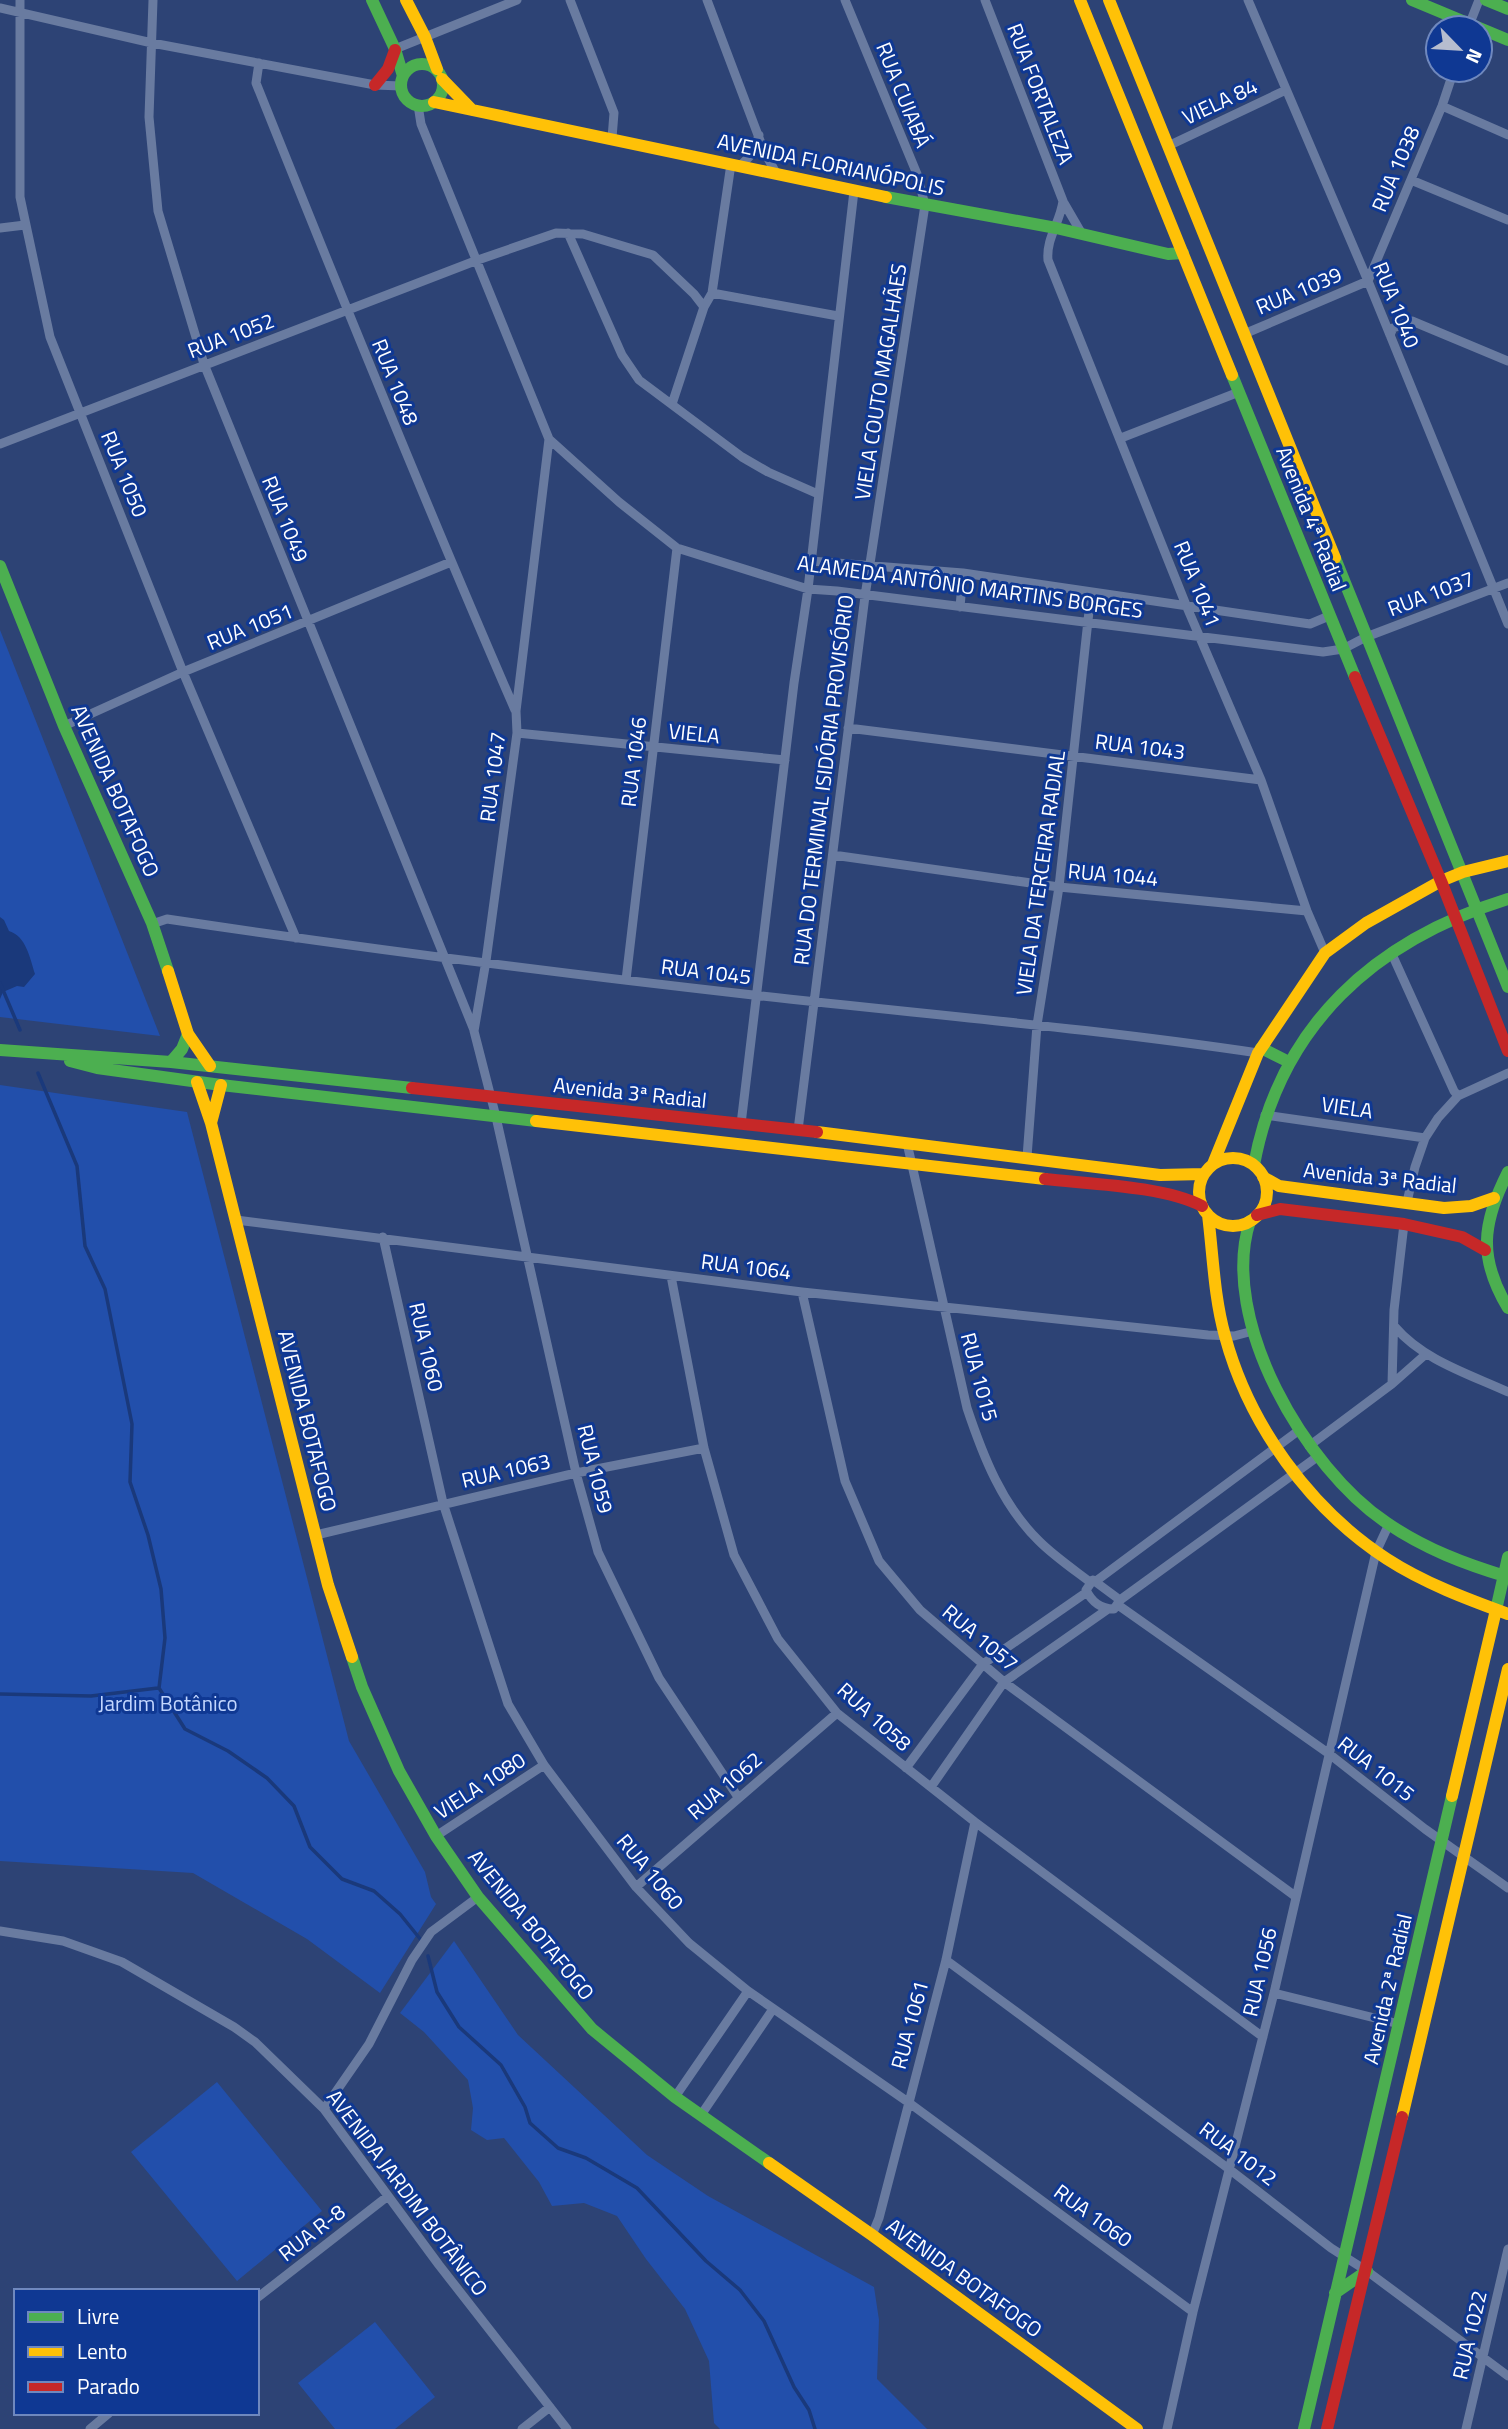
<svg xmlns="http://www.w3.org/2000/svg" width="1508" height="2429" viewBox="0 0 1508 2429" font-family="'Titillium Web',sans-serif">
<rect width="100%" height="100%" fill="#2d4375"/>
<path fill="#224fab" d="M0 630 160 1036 0 1017Z
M0 1085 187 1112 349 1741 425 1872 431 1897 436 1904 380 1993 307 1939 193 1873 0 1861Z
M454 1941 518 2035 647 2155 708 2196 874 2287 879 2320 877 2379 927 2429H720L714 2423 709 2361 685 2309 646 2259 617 2216 584 2203 552 2206 539 2182 504 2138 487 2140 471 2130 473 2108 468 2080 424 2032 400 2013Z
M217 2082 322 2211 237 2281 131 2152Z
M375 2322 435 2397 395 2429H335L298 2383Z"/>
<path fill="#1a397b" d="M0 917 4 920 9 931C26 936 30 958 35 974L24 987 17 986 3 992 0 999Z"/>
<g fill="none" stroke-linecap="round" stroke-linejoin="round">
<path stroke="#1a397b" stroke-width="3.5" d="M0 983 20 1030
M38 1073 77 1166 85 1246 105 1289 132 1424 130 1482 148 1535 161 1589 165 1638 159 1688 185 1729 228 1751 267 1778 294 1806 310 1847 342 1879 374 1891 400 1914 421 1940
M0 1694 91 1696 158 1688
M428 1956 437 1992 459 2027 501 2065 525 2107 530 2123 558 2148 586 2158 637 2188 706 2261 740 2290 764 2321 794 2387 809 2410 815 2429"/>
<path stroke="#697ba0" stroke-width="9" d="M20 0V197L50 337 183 672 296 938
M153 0 149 117 158 211 204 364 474 1030
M570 0 614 113 612 138
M707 0 764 151 776 173
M985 0 1063 201C1060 223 1046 238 1048 260L1186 605 1261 780 1307 911 1325 953
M1248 0 1368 281 1508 624
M0 8 152 43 375 85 401 86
M1468 28 1479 0
M395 49 517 0
M259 63 256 83C340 293 425 503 515 710
M418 105 421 124 549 439 619 502 677 548 808 589 837 591 1323 652 1343 649 1366 637 1508 583
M1442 106 1508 135
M1168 146 1286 90
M740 166 753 153 759 135
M1411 180 1508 220
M1064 203 1082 234
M0 228 25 225
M568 233 622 355 639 380 742 457 768 472 818 494
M1368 281 1442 106 1454 70
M712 293 838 316
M1244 334 1368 281
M1390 335 1393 328 1412 321 1508 361
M672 404 704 307 712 293 731 164
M1121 438 1239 392
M549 439 516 711 517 733 486 961 474 1031 496 1117 576 1473 598 1552 659 1678 738 1797
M0 444 475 261 556 233 583 234 653 255 694 294 704 307
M811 561 963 573 1310 624 1329 616
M960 607 963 573
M64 726 183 672 451 562
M848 728 1261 780
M517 733 785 760
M833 855 1059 887 1307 911
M152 924 167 919C362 948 557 973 753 995 921 1014 1090 1028 1258 1053
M1391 952 1454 1091 1458 1096
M626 980 677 548
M1265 1115 1425 1138
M741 1124 794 683 808 589 854 191
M798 1130 865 596 925 205 917 174 845 0
M907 1143 967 1408C983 1456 1002 1505 1039 1541 1054 1556 1073 1569 1090 1582
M1027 1157 1037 1025 1059 887 1091 593
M1407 1202 1415 1167 1425 1138 1438 1118 1458 1096 1508 1073
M236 1220 802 1292 1208 1335 1234 1336 1253 1331
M383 1237 443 1503 508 1704 544 1765 636 1887 689 1943 748 1991 908 2102 1193 2312
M671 1276 704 1448 734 1555 778 1639 837 1713 975 1822 1263 2037
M802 1292 845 1481 879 1561 920 1610 1004 1682 1295 1896
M1395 1327C1423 1360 1469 1374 1508 1392
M1392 1384 1394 1310 1404 1224
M1309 1446 1392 1384 1426 1354
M316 1535 576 1473 704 1448
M1093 1580 1120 1600 1114 1609C1100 1609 1092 1602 1086 1590Z
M1096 1581 1298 1431
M1120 1600 1317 1457
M1118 1605 1328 1753 1425 1829 1508 1888
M906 1768 983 1664 1087 1592
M931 1787 1004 1682 1108 1609
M436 1836 544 1765
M636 1887 837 1713
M0 1931 63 1941 122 1962 234 2027 255 2042 324 2109 439 2265 567 2429
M946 1960 1229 2169 1331 2248 1367 2271 1508 2376
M1274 1993 1399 2024
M675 2097 748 1991
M324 2109 369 2044 412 1960 431 1932 478 1897
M701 2115 773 2009
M872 2235 879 2218 946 1960 975 1822
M257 2298 388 2196
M90 2429 109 2413
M522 2429 550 2407
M1167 2429 1193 2312 1274 1993 1376 1552 1389 1524
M1466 2429 1508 2249"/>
<path stroke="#4caf50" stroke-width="12" d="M372 0 395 49 403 76
M1412 0 1508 40
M1486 0 1508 9
M401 85a21 21 0 1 1 42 0a21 21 0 1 1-42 0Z
M886 197 1056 228 1168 254 1183 253
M1232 375 1355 677
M1335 558 1508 987
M0 566 64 726 152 923 168 971
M1261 1048 1289 1062
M0 1050 171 1062 412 1088
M70 1061 97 1068 221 1085 536 1121
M171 1062 182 1049 188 1034
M1254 1165C1280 1025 1375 940 1508 899
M1508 1172C1482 1223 1478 1258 1508 1308
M1250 1221C1218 1320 1306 1469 1387 1523 1425 1549 1465 1564 1508 1577
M1496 1610 1508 1557
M352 1657 362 1687 399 1771 436 1836 478 1897 592 2029 675 2097 769 2163
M1335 2293 1367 2271
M1304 2429 1452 1796"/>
<path stroke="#ffc107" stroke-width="12" d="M406 0 425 37 437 69
M1080 0 1232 375
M1109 0 1335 558
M442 79 472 110
M434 102 886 197
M168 971 188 1034 210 1066
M197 1082 211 1123 328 1585 352 1657
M536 1121 1045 1179
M211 1123 221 1085
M817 1132 1160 1175 1204 1174
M1199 1192a34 34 0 1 1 68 0a34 34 0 1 1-68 0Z
M1213 1164 1258 1053 1325 953 1366 923 1441 881 1463 872 1508 861
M1263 1177 1279 1186 1444 1208 1471 1206 1494 1198
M1208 1215C1213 1255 1214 1297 1225 1336 1249 1425 1310 1509 1387 1559 1424 1583 1467 1599 1508 1614
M1452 1796 1496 1610
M1402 2117 1508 1669
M769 2163 872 2235 1137 2429"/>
<path stroke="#c62828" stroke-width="12" d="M375 85 388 69 395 50
M1355 677 1441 881 1508 1051
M412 1088 817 1132
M1045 1179C1090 1184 1164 1186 1202 1206
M1257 1215 1280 1209 1404 1224 1462 1237 1485 1250
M1327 2429 1402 2117"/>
</g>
<g text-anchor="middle" stroke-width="6" stroke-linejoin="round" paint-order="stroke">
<g font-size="21" fill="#fff" stroke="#0f3893">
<text transform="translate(1040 94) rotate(69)" y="7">RUA FORTALEZA</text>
<text transform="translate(903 95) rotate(68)" y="7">RUA CUIABÁ</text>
<text transform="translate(1220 102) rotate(-25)" y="7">VIELA 84</text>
<text transform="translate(831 165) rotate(12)" y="7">AVENIDA FLORIANÓPOLIS</text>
<text transform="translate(1396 169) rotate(-67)" y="7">RUA 1038</text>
<text transform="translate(1299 291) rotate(-23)" y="7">RUA 1039</text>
<text transform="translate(1396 305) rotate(68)" y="7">RUA 1040</text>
<text transform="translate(231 336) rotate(-21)" y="7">RUA 1052</text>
<text transform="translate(395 382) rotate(68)" y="7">RUA 1048</text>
<text transform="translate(881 382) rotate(-81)" y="7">VIELA COUTO MAGALHÃES</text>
<text transform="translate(124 474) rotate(68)" y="7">RUA 1050</text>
<text transform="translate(285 519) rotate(68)" y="7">RUA 1049</text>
<text transform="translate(1311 519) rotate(68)" y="7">Avenida 4ª Radial</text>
<text transform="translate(1197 584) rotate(68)" y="7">RUA 1041</text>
<text transform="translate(970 587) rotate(8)" y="7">ALAMEDA ANTÔNIO MARTINS BORGES</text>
<text transform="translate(1431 594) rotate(-21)" y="7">RUA 1037</text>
<text transform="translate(250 627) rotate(-22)" y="7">RUA 1051</text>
<text transform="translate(694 734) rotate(6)" y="7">VIELA</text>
<text transform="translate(1140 747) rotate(7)" y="7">RUA 1043</text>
<text transform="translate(634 762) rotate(-83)" y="7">RUA 1046</text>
<text transform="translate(493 777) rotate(-83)" y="7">RUA 1047</text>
<text transform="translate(824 780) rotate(-83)" y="7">RUA DO TERMINAL ISIDÓRIA PROVISÓRIO</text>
<text transform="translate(115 791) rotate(66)" y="7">AVENIDA BOTAFOGO</text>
<text transform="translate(1041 873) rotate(-82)" y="7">VIELA DA TERCEIRA RADIAL</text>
<text transform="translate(1113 875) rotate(5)" y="7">RUA 1044</text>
<text transform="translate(706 972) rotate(7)" y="7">RUA 1045</text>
<text transform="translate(630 1093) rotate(6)" y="7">Avenida 3ª Radial</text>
<text transform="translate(1347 1108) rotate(8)" y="7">VIELA</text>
<text transform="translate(1380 1178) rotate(6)" y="7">Avenida 3ª Radial</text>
<text transform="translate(746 1267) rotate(7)" y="7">RUA 1064</text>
<text transform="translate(426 1347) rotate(77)" y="7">RUA 1060</text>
<text transform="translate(979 1377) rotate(75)" y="7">RUA 1015</text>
<text transform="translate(307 1421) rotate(76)" y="7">AVENIDA BOTAFOGO</text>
<text transform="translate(595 1469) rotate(76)" y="7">RUA 1059</text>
<text transform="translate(506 1471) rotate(-13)" y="7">RUA 1063</text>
<text transform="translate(980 1638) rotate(40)" y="7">RUA 1057</text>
<text transform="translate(874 1717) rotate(42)" y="7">RUA 1058</text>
<text transform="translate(1376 1769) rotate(38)" y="7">RUA 1015</text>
<text transform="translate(480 1786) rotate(-33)" y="7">VIELA 1080</text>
<text transform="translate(725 1786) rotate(-41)" y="7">RUA 1062</text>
<text transform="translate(650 1872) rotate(50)" y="7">RUA 1060</text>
<text transform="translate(531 1925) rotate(51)" y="7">AVENIDA BOTAFOGO</text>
<text transform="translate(1260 1972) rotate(-77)" y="7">RUA 1056</text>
<text transform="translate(1388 1989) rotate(-77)" y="7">Avenida 2ª Radial</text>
<text transform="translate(910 2025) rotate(-75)" y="7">RUA 1061</text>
<text transform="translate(1238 2154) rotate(37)" y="7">RUA 1012</text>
<text transform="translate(407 2193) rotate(53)" y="7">AVENIDA JARDIM BOTÂNICO</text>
<text transform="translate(1093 2216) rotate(36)" y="7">RUA 1060</text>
<text transform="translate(312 2233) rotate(-38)" y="7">RUA R-8</text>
<text transform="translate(964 2278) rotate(36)" y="7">AVENIDA BOTAFOGO</text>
<text transform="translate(1470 2335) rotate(-77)" y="7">RUA 1022</text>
</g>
<g font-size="21" fill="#c2d6fe" stroke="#0f3893">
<text x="168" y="1711">Jardim Botânico</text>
</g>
</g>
<rect x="14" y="2289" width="245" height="126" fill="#0f3893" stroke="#6f88be" stroke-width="2"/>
<rect x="28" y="2312" width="35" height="10" fill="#4caf50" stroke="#6f88be" stroke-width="2"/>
<text x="77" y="2324" font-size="21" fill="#ffffff">Livre</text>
<rect x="28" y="2347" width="35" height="10" fill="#ffc107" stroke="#6f88be" stroke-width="2"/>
<text x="77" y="2359" font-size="21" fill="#ffffff">Lento</text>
<rect x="28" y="2382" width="35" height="10" fill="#c62828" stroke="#6f88be" stroke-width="2"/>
<text x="77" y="2394" font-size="21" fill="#ffffff">Parado</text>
<g transform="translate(1459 49) rotate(115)"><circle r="33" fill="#0f3893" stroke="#6f88be" stroke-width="2"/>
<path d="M0-5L12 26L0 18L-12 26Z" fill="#b6bdcf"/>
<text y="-10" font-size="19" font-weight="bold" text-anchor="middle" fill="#ffffff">N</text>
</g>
</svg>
